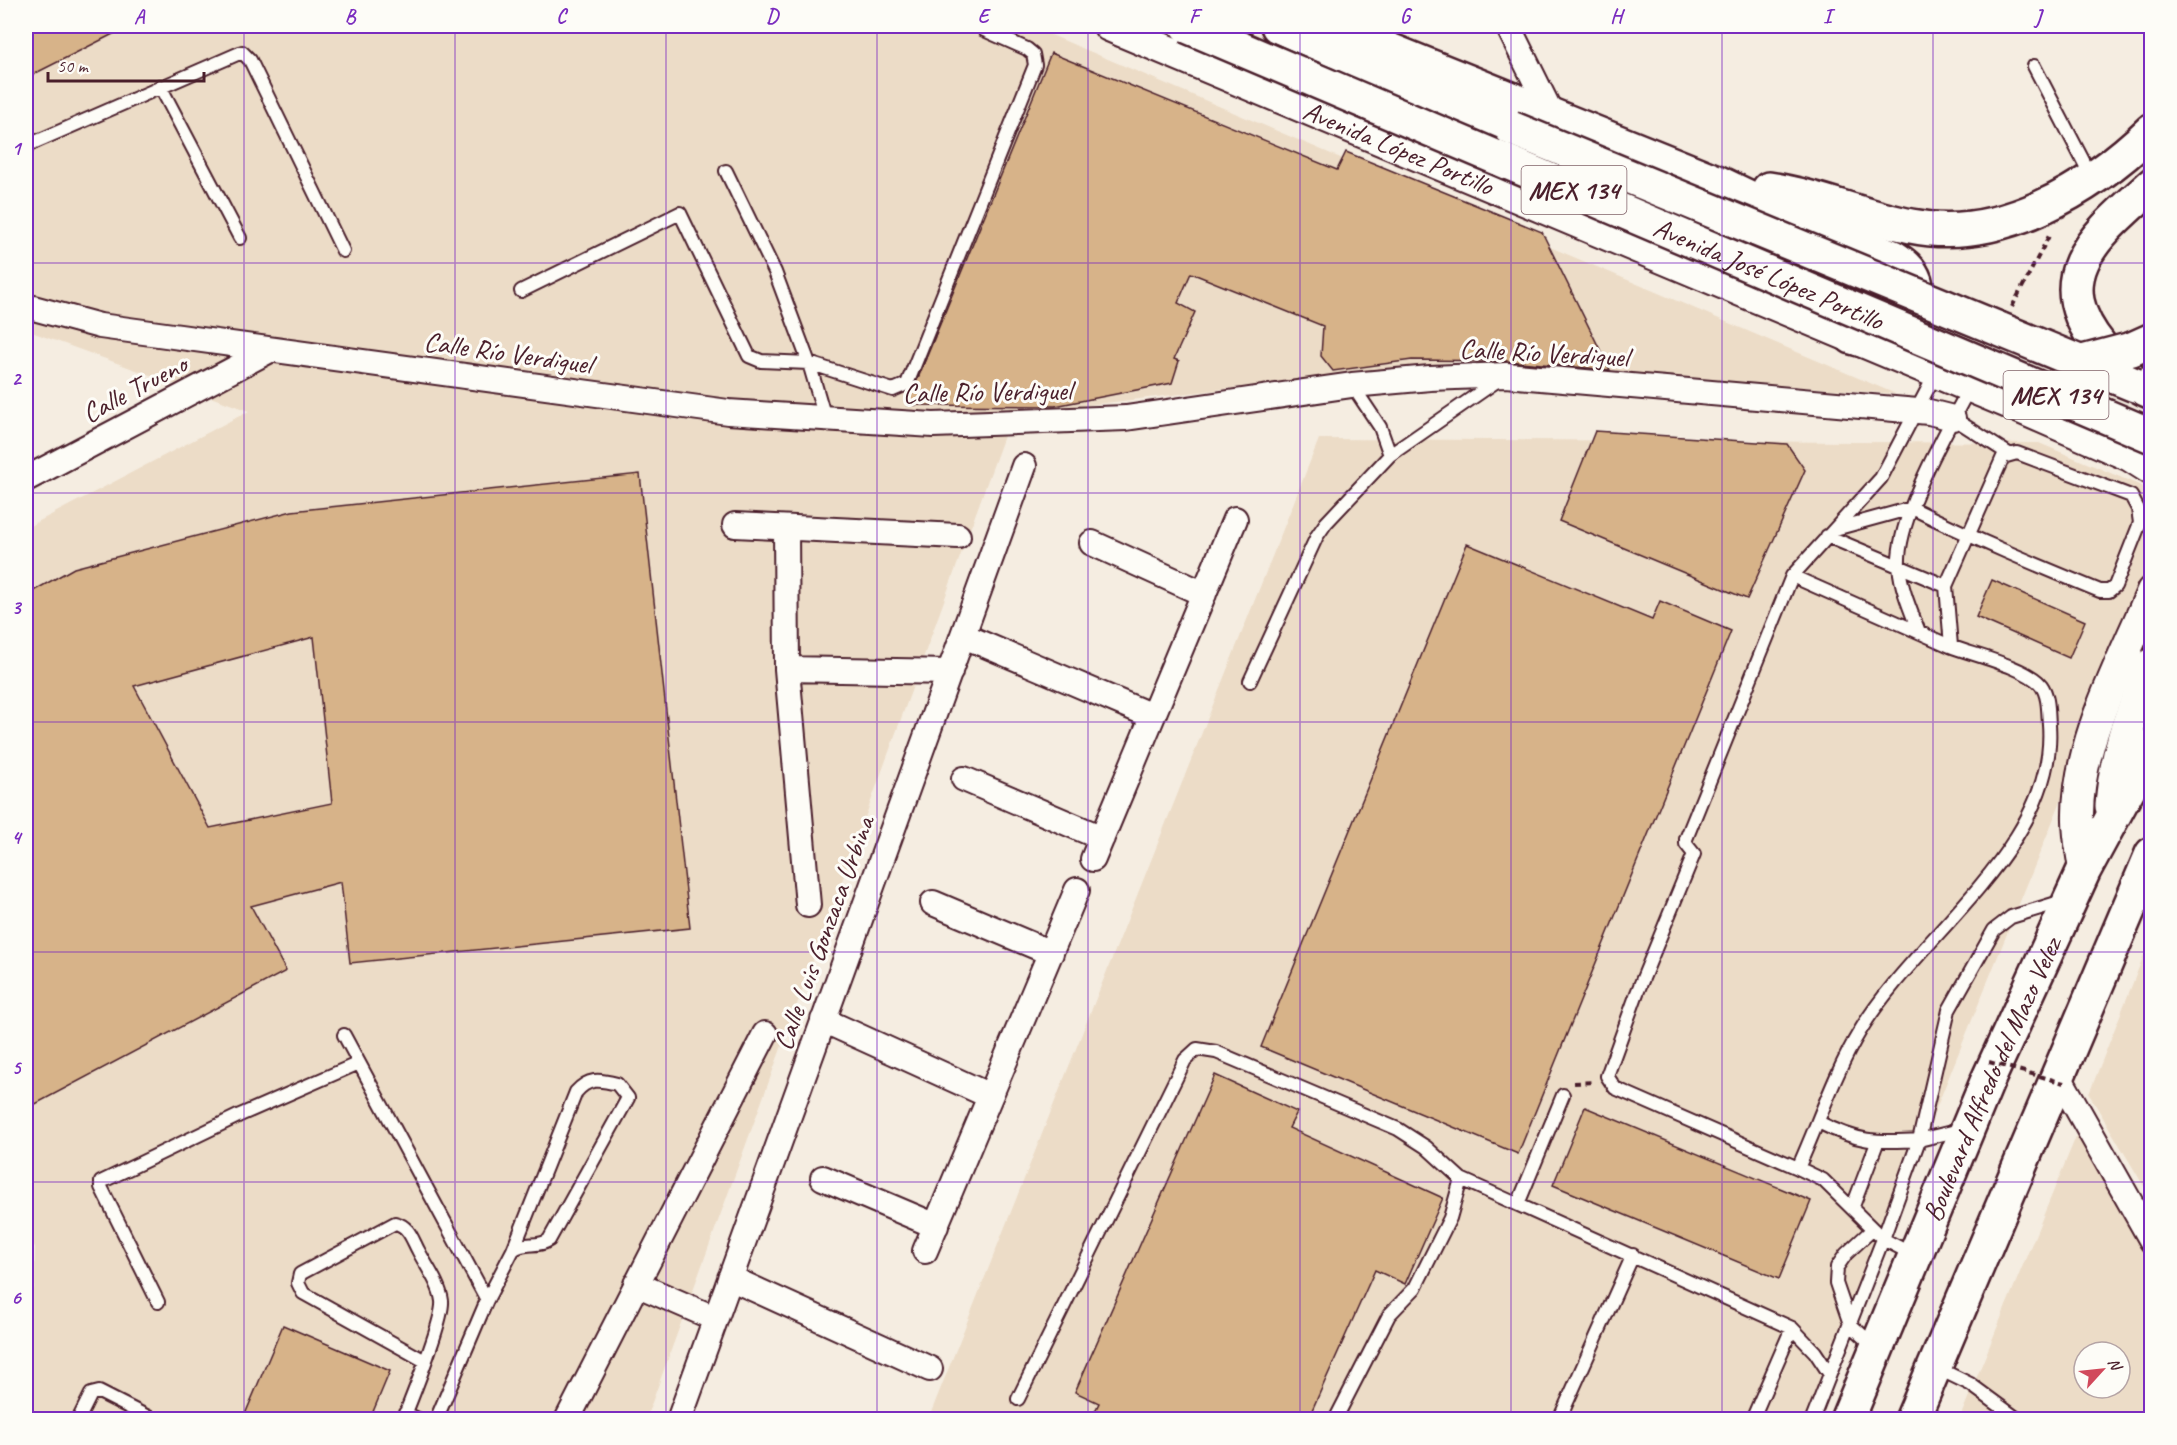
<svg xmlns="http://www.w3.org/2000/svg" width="2177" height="1445" viewBox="0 0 2177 1445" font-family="Caveat,sans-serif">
<rect width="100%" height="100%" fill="#f5ede1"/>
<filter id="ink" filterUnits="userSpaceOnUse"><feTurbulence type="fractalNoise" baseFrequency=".0167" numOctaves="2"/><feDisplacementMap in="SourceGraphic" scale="12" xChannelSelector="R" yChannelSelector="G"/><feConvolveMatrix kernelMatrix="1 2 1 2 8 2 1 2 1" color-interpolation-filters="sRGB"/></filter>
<g filter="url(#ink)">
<path fill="#ecdcc7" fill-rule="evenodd" d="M26 26H1030L1896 394 1461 361 1012 414 646 1419H26V1286L34 1289 35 1247 26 1238V528L249 411 26 330Z
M1319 439 2039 443 2151 490V579L1810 1419 928 1420Z
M2151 937 2152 1198H2151L2089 1094Z
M2089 1105 2151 1219V1419L1959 1420ZM2084 1352H2120V1388H2084Z"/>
<path fill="#d7b389" stroke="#4a1f2b" stroke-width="1.5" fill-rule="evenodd" d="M26 26H129L26 78Z
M1051 53 1337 170 1346 152 1542 232 1610 370 1507 361 1412 360 1333 371 1321 356 1323 326 1191 273 1178 303 1195 312 1174 359 1179 361 1172 383 1055 406 907 405Z
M1595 431 1787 444 1805 470 1747 599 1559 521Z
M640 474 690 928 350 963 341 882 251 906 286 971 26 1109V595L74 568 292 511ZM314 637 332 803 210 828 134 686Z
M1467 544 1652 620 1660 601 1731 631 1518 1154 1261 1047Z
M1992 580 2085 621 2069 658 1976 617Z
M1215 1075 1297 1112 1289 1128 1443 1198 1405 1284 1375 1270 1308 1419H1091L1099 1403 1075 1392Z
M1585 1107 1811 1201 1779 1279 1553 1185Z
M283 1325 390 1371 370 1419H243Z"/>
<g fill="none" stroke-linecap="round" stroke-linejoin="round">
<defs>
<path id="service" d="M2034 66 2091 176
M160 86 240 238
M26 146 242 52 250 60 343 251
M726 171 775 272 809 363 825 418
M521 291 680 213 749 356 761 361 809 363 893 390 907 384 1035 65 1033 54 1027 49 984 30
M1352 385 1380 427 1390 455
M1953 418 2009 454
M1835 529 1912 508C1974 539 2037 565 2100 591H2109L2115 586 2140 523 2138 509 2131 496 2017 453 2003 457 1946 586 1951 646
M1827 536 1946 586
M1792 576C1845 599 1897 623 1950 646 1973 655 2026 667 2041 685 2049 696 2048 712 2049 725 2058 845 1916 936 1860 1031 1835 1072 1818 1124 1798 1168L1615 1088 1607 1076 1637 993 1694 854 1686 844V839L1792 576 1881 478 1936 373
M1919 632C1911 611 1901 589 1899 566 1896 519 1947 430 1970 387
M1250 681 1317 536 1326 523 1390 455 1501 378
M344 1035 487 1300
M1818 1122C1858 1142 1875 1143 1919 1140L1949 1010 1994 930 2011 917 2063 901
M1798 1168 1823 1180 1883 1239 1914 1255
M1518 1204 1563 1095
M1853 1206 1877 1143
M1873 1229 1846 1254 1837 1267 1836 1283 1850 1324 1875 1347
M158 1302 101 1187V1182L240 1115 359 1063
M1935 1367 1970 1384 2019 1420
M1018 1399 1185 1060 1197 1049 1216 1052 1398 1129 1426 1147 1461 1179
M405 1413 420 1420
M78 1420 91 1394 99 1392 154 1420
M403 1420C411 1400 444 1318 442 1301 440 1284 426 1266 418 1250 412 1239 409 1226 395 1223L300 1274 298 1283 303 1293 425 1361
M436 1420 487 1300 513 1250 576 1092C588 1078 599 1079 617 1084L628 1098 549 1240C538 1248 524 1241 513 1250
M1335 1420 1389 1315 1415 1288 1450 1218 1461 1179 1792 1328 1815 1352 1829 1373
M1559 1420 1633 1255
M1752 1420 1792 1328
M1812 1420 1883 1239 1919 1140 1964 1129"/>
<path id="minor" d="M1508 26 1553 117
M26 306 100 326 728 412 933 425 1126 418 1352 385 1430 378 1506 375 1929 412 1953 418
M26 479 270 350
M735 525 958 536
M786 528 787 669 808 905
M1092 543 1204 594
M964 636 1152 716
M787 669 950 672
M964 779 1102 838
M1093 859 1235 519
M933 903 1051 953
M823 1020 990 1096
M2057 1073 2152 1241
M823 1178 936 1226
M925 1251 1077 890
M730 1278 930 1369
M636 1284 714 1318
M567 1420 765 1034
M679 1420 1024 466"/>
<g id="tertiary">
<path id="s1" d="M1109 26 2013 405 2130 456 2152 470"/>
<path d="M2084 870C2082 854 2078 837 2078 820 2076 743 2123 661 2152 591"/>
</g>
<g id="primary">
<path d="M1278 26 1511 128"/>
<path d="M1330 26 1717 182 1769 207 1893 257C1902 263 1911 269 1915 281 1922 301 1910 333 1889 341 1877 346 1864 340 1852 337"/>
<path d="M2152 185C2099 233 2042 275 2101 347 2117 366 2129 383 2152 392"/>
<path d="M1769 189C1817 196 1863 217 1911 226 2000 244 2090 190 2152 130"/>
<path d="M2112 806C2116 751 2131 716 2152 665"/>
<path id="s2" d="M1847 1420 1987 1082 2084 870 2152 745"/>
<path d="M1912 1420 2152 854"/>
</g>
</defs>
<use href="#service" stroke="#4a1f2b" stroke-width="16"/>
<use href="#minor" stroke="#4a1f2b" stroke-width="28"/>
<use href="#tertiary" stroke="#4a1f2b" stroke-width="34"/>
<use href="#primary" stroke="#4a1f2b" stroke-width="38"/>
<path stroke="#4a1f2b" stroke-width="4" stroke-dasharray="6 4.5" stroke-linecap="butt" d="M2012 307 2050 234
M1574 1083 1593 1082"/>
<use href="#service" stroke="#fdfcf7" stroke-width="12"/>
<use href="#minor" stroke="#fdfcf7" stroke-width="24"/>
<use href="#tertiary" stroke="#fdfcf7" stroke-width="30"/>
<use href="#primary" stroke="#fdfcf7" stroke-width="33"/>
<defs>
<g id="primary-bridge">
<path id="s3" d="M1187 26 2152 436"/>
<path d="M1511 128 2135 385"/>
<path d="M2075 364 2132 349 2152 340"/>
</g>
</defs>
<use href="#primary-bridge" stroke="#4a1f2b" stroke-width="38" stroke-linecap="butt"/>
<path stroke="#4a1f2b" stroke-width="4" stroke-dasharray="6 4.5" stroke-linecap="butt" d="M1989 1062 2064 1083"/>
<use href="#primary-bridge" stroke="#fdfcf7" stroke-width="33"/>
</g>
</g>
<path fill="none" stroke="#7b2cbf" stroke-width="1.5" stroke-opacity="0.55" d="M244 26V1420M455 26V1420M666 26V1420M877 26V1420M1088 26V1420M1300 26V1420M1511 26V1420M1722 26V1420M1933 26V1420M26 263H2152M26 493H2152M26 722H2152M26 952H2152M26 1182H2152"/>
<g text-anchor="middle" stroke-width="6" stroke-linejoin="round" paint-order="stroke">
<g fill="#fdfcf7" stroke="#806168" stroke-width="1.5">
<rect x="1521.5" y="166" width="105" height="48" rx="4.5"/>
<rect x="2003.5" y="371" width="105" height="48" rx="4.5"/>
</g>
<g font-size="27" font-weight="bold" fill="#4a1f2b">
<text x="1574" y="199">MEX 134</text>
<text x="2056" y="404">MEX 134</text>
</g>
<g font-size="28" fill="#4a1f2b" stroke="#fdfcf7">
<text dy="10" stroke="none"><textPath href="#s1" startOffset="314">Avenida López Portillo</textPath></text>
<text dy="10" stroke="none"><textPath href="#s3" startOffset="632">Avenida José López Portillo</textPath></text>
<text transform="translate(508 352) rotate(8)" y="10">Calle Río Verdiguel</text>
<text transform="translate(1544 352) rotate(3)" y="10">Calle Río Verdiguel</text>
<text transform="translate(134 388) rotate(-28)" y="10">Calle Trueno</text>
<text transform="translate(987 391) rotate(-1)" y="10">Calle Río Verdiguel</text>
<text transform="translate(823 933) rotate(-70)" y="10">Calle Luis Gonzaca Urbina</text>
<text dy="10" stroke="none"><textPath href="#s2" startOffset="370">Boulevard Alfredo del Mazo Velez</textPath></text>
</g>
</g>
<rect width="2177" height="1445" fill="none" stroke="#fdfcf7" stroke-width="66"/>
<g transform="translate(2102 1370) rotate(63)"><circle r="28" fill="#fdfcf7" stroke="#b5a4a5" stroke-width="1.5"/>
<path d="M0-4.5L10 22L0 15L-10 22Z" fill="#d1495b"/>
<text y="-9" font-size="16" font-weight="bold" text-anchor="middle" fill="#4a1f2b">N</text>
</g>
<path d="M48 72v9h156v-9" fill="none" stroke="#4a1f2b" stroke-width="3"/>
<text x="57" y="72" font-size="18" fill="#4a1f2b" stroke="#fdfcf7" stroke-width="4.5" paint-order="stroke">50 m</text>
<rect x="33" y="33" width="2111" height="1379" fill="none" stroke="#7b2cbf" stroke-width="2"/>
<g font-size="20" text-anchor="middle" font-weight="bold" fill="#7b2cbf">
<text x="139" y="23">A</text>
<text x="350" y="23">B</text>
<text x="561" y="23">C</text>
<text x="772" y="23">D</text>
<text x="983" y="23">E</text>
<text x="1194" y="23">F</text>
<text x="1405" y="23">G</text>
<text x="1616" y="23">H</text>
<text x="1827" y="23">I</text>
<text x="2038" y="23">J</text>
<text x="16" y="155">1</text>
<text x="16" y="385">2</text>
<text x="16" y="614">3</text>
<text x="16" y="844">4</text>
<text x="16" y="1074">5</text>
<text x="16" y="1304">6</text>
</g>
</svg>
